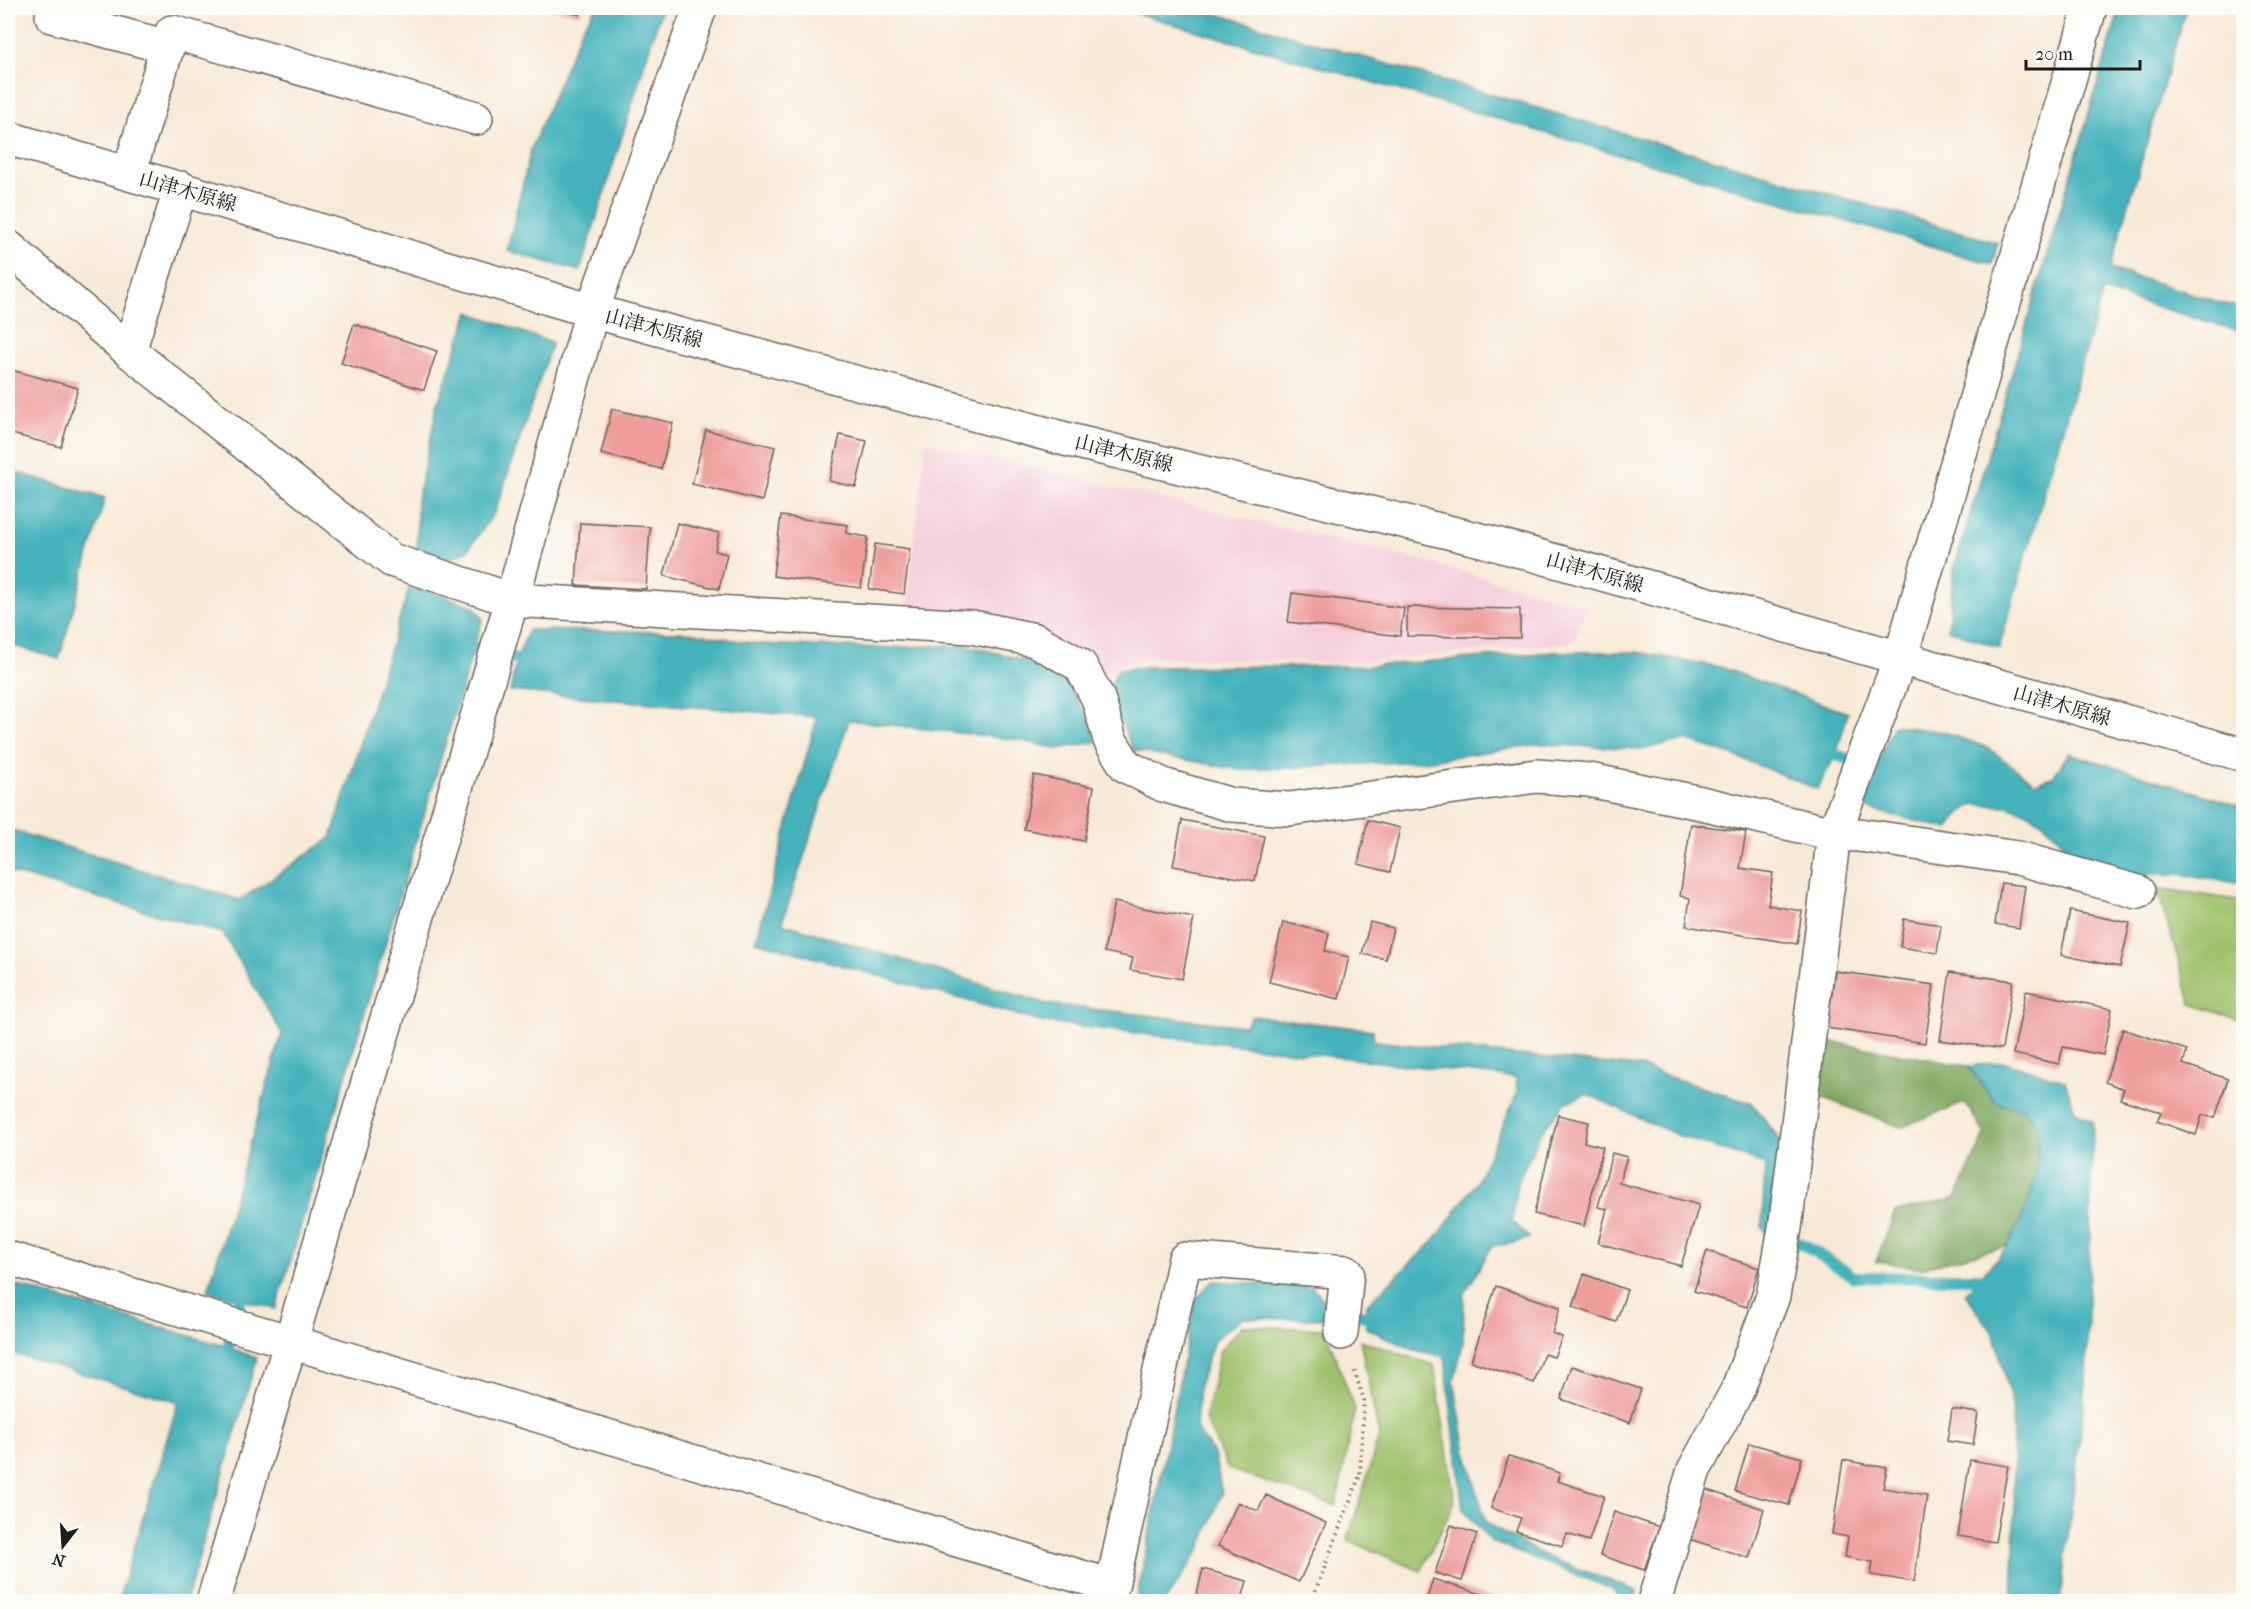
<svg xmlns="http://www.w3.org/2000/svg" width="2251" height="1609" viewBox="0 0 2251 1609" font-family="'IM FELL French Canon','Noto Serif JP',serif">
<rect width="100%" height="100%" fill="#fdfcf7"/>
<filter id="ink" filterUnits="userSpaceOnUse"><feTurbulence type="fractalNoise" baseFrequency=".0167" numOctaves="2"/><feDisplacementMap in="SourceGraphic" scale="12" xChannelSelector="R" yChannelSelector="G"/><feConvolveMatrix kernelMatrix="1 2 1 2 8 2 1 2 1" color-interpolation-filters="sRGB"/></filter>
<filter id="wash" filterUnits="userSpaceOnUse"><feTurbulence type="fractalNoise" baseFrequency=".008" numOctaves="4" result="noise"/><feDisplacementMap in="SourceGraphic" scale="24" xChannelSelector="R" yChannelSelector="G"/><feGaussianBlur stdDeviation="1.35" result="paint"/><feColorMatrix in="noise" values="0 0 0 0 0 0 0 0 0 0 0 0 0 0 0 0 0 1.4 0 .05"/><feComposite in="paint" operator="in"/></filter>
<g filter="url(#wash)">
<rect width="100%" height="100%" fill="#f8ead6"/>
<path fill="#f4cfdd" d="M926 442 1415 559 1587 606 1574 642 1345 663 1144 657 1102 675 905 617Z"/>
<path fill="#9dc16b" stroke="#5c6e44" stroke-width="1.5" d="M2157 888 2243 901V1021L2191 1004Z
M1242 1326 1325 1329 1355 1409 1336 1506 1228 1469 1205 1419 1220 1350Z
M1360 1340 1434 1365 1455 1502 1421 1571 1348 1540 1379 1436Z"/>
<path fill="#7ea75f" stroke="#4d623e" stroke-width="1.5" d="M1821 1040 1968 1066 1995 1102 2024 1109 2037 1125V1170L2028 1205 2008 1246 1921 1268 1876 1262 1895 1212 1956 1198 1985 1134 1965 1103 1900 1127 1813 1094Z"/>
<path fill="#44b3bc" stroke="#30686c" stroke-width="1.5" d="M596 8H662L580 271 507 251 531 149 582 28Z
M1119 8H1197L1998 243 1992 264Z
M2120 8H2186L2110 269 2243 309V332L2103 291 1999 648 1948 629 1954 569Z
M469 312 552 343 495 512 467 551 451 559 435 556 417 548V501L438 403Z
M8 470 105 498 59 659 8 644Z
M409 588 425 590 473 606 483 618 276 1309 208 1291 282 1033 223 933 8 872V829L240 900 331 838Z
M528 630 688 632 757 644 884 648 967 645 1035 663 1065 679 1090 721 1096 742 1057 749 1019 740 849 720 782 923 1048 1004 1245 1026 1252 1016 1373 1030 1374 1041 1640 1067 1753 1104 1781 1141 1770 1237 1762 1228 1765 1164 1677 1135 1587 1094 1565 1103 1541 1132 1518 1182 1512 1221 1529 1238 1514 1243 1492 1246 1464 1295 1463 1344 1454 1381 1466 1452 1486 1523 1545 1556 1637 1591 1635 1601H1621L1612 1589 1492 1542 1463 1510 1445 1357 1414 1350 1366 1328V1305L1435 1240 1476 1183 1517 1094 1516 1078 1042 1022 756 941 817 717 510 691 517 659Z
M1554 652H1637L1720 667 1848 713 1836 755 1817 789 1730 754 1686 740 1644 749 1540 744 1423 761 1240 770 1133 750 1108 690 1118 670 1145 667 1368 666Z
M1894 725 1944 732 1988 748 2035 783 2053 777 2069 753 2243 807V884L2180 874 2134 875 2073 854 2045 824 2026 812 2006 806 1974 804 1957 816 1948 829 1864 808 1875 768Z
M2005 1062 2065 1081 2075 1111 2093 1122 2086 1384 2060 1601H2012L2015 1521 2012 1405 1994 1334 1965 1293 2008 1246 2028 1205 2037 1170V1125L2024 1109 1995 1102 1968 1066Z
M1212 1281 1313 1287 1332 1310 1320 1319 1242 1318 1214 1340 1199 1386 1196 1428 1214 1454 1222 1493 1200 1550 1165 1601 1136 1602 1195 1300Z
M8 1283 228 1347 257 1358 186 1601H118L178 1402 8 1352Z"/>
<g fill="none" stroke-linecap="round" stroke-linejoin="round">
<path stroke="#44b3bc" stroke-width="12" d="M476 648 517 659
M1836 755 1860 763
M1784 1237 1804 1245 1854 1277 1979 1278
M1343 1312 1366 1316
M220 1360 228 1347 245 1283"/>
</g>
<g id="blocks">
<path fill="#ee9e9a" d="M552 8H582L580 15Z
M354 324 437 351 424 390 341 363Z
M8 369 78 388 61 447 8 433Z
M612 409 673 423 661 469 601 454Z
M706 430 775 447 762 501 692 484Z
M840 435 867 441 856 487 829 481Z
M781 516 848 525 846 533 868 537 861 588 773 576Z
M580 523 650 527 646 589 576 585Z
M677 523 719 533 715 551 727 554 719 589 664 576Z
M875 544 910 549 904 594 869 589Z
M1292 593 1404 608 1400 636 1288 622Z
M1407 607 1520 609V638L1407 636Z
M1034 775 1094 787 1084 841 1024 829Z
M1182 820 1264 836 1255 881 1173 866Z
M1368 820 1400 828 1390 872 1358 864Z
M1691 824 1746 832 1740 868 1773 873 1768 905 1802 911 1797 944 1686 926 1690 898 1680 896Z
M2001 883 2025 886 2019 928 1995 924Z
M1114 902 1194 918 1182 979 1130 970 1133 958 1104 952Z
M2070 911 2130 923 2120 967 2061 955Z
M1904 919 1941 925 1937 953 1900 947Z
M1283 922 1329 933 1325 951 1349 957 1339 999 1269 982Z
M1370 922 1393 928 1386 959 1362 954Z
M1835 971 1934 985 1925 1043 1827 1028Z
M1950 972 2013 981 2002 1049 1940 1040Z
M2026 991 2112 1009 2103 1055 2063 1047 2059 1064 2013 1054Z
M2123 1029 2187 1050 2183 1064 2228 1079 2215 1118 2202 1115 2196 1135 2157 1121 2161 1112 2120 1099 2124 1089 2105 1082Z
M1558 1115 1589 1122 1584 1142 1603 1147 1584 1226 1534 1214Z
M1612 1153 1627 1157 1619 1183 1699 1205 1681 1266 1598 1243 1607 1209 1598 1207Z
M1707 1251 1759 1268 1747 1307 1694 1291Z
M1584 1274 1627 1290 1616 1322 1573 1307Z
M1496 1286 1560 1307 1552 1333 1562 1337 1554 1357 1544 1354 1534 1383 1471 1361Z
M1572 1366 1641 1389 1630 1423 1561 1399Z
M1952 1409 1978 1413 1973 1445 1947 1441Z
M1749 1443 1802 1458 1789 1505 1735 1491Z
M1509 1456 1560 1473 1557 1481 1604 1496 1589 1541 1567 1534 1562 1546 1516 1531 1521 1518 1491 1508Z
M1843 1460 1887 1468 1883 1488 1927 1495 1914 1582 1871 1575 1873 1562 1845 1557 1848 1537 1832 1534Z
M1970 1460 2008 1466 1995 1542 1958 1536Z
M1704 1489 1764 1509 1749 1558 1689 1539Z
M1266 1495 1326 1523 1299 1582 1218 1546 1238 1502 1258 1511Z
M1614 1512 1659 1527 1644 1570 1600 1555Z
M1451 1525 1477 1534 1462 1581 1435 1573Z
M1203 1569 1247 1581 1241 1602H1195Z
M1433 1579 1496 1599V1602H1426Z"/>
</g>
</g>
<g filter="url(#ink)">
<use href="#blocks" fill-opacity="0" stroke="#69645d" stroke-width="1.5"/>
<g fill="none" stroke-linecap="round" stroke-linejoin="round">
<defs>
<path id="minor" d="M52 16 167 47
M8 138 592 311 1069 440 1485 541 2244 755
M129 173 172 32 476 118
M181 188 129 351 391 560 512 600 972 627 1035 640 1080 665 1098 698 1110 740 1126 766 1163 785 1232 805 1289 809 1537 776 1589 780 1701 803 1834 834 1859 835 2018 858 2138 892
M8 247 129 351
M8 1258 1112 1586 1185 1259 1347 1272 1341 1333
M213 1602 512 600 592 311 700 8
M1654 1602 1694 1470 1737 1391 1773 1296 1785 1228 1834 834 1900 659 2090 8"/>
</defs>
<use href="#minor" stroke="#69645d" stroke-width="36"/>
<path stroke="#69645d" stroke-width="4" stroke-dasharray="1.5 4.5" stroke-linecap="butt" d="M1311 1602 1360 1475 1364 1400 1353 1367"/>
<use href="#minor" stroke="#fff" stroke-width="33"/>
</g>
</g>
<g text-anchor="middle" stroke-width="4.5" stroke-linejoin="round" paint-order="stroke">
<g font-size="20" fill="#1c1c1c" stroke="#fdfcf7">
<text transform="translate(188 191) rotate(16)" y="7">山津木原線</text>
<text transform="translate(654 328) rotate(15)" y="7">山津木原線</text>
<text transform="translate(1124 453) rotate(14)" y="7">山津木原線</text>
<text transform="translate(1595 572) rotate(16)" y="7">山津木原線</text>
<text transform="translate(2062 705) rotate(16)" y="7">山津木原線</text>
</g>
</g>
<rect width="2251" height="1609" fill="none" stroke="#fdfcf7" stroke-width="30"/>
<g transform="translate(63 1546) rotate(197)" stroke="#fdfcf7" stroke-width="4.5" paint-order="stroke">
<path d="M0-4.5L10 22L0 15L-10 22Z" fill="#1c1c1c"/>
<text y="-9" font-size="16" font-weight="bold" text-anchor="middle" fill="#1c1c1c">N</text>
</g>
<path d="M2026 60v9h114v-9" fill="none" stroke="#1c1c1c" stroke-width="3"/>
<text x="2035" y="60" font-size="18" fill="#1c1c1c" stroke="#fdfcf7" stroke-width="4.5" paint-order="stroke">20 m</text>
</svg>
